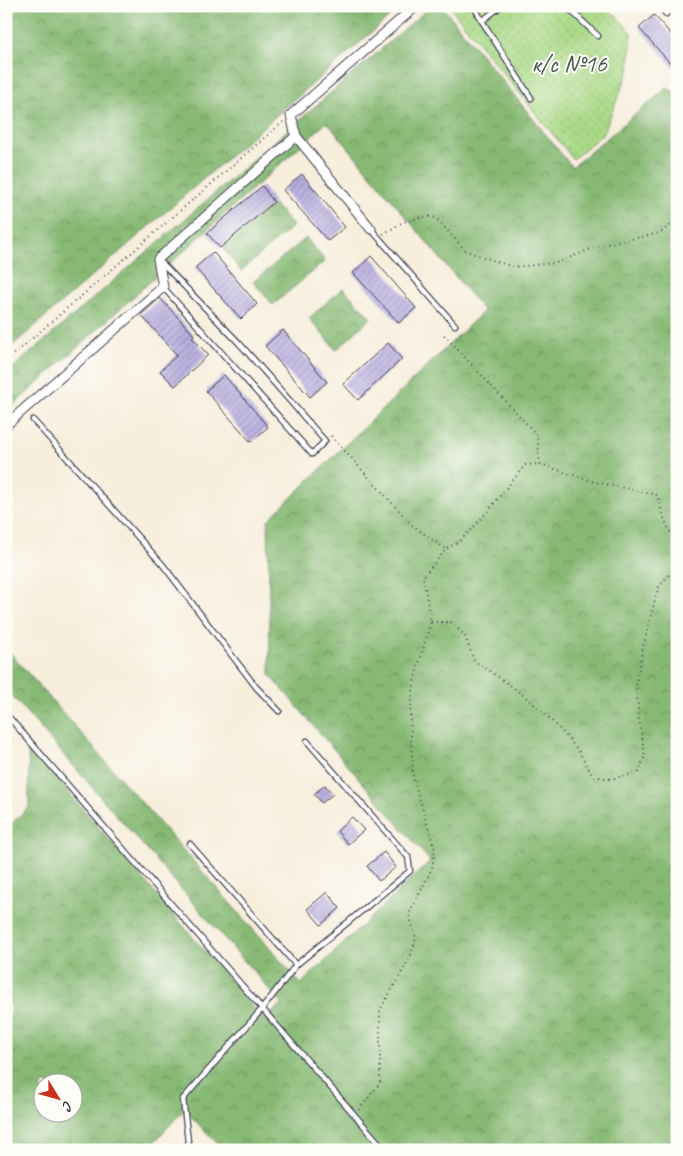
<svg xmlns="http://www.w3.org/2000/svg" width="683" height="1156" viewBox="0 0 683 1156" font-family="Caveat,sans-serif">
<defs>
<pattern id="grass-dots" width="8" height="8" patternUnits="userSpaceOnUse" patternTransform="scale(1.25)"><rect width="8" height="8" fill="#aad987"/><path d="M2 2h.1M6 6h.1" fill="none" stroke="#92ba75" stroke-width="1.8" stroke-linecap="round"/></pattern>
<pattern id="forest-crowns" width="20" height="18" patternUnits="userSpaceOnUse" patternTransform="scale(1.25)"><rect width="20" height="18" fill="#87b974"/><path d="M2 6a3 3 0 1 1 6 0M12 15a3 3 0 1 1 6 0" fill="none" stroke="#6e9660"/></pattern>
<pattern id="building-hatch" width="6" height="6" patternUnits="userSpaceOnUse" patternTransform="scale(1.25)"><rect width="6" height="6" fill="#b5acdf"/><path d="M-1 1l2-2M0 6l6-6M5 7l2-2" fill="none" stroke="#938cb6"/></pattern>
</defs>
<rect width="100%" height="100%" fill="#fdfcf7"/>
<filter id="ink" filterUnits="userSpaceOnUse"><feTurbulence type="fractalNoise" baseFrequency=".02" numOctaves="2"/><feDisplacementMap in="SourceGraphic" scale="10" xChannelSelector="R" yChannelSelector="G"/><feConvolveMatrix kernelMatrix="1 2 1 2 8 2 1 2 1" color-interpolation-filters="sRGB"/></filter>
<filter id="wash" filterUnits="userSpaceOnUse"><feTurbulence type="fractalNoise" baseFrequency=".0096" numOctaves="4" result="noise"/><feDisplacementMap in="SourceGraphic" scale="20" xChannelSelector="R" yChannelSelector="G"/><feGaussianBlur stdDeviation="1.12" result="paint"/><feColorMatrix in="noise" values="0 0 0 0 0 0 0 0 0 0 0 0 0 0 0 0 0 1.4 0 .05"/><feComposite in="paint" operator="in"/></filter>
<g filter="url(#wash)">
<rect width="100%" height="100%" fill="#f7eedc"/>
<path fill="url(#grass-dots)" stroke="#667e61" d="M449 6H606L632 33 629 70 603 134 573 159Z"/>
<path fill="url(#forest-crowns)" stroke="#546e58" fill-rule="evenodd" d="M6 6H402L6 351Z
M431 6H442L572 167 667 88 677 94V1150H224L184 1110 147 1150H6V1017L10 1015 11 1008 6 993V829L29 807 28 745 264 1020 282 1004 6 689V648L301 984 430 861 270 675 268 520 484 311 327 122 6 412V374ZM42 1084H72V1114H42Z
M272 205 276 206 293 226 241 271 223 248Z
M306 238 325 261 273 305 253 282Z
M343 288 371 318 336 350 309 318Z"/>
<g id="blocks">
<path fill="url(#building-hatch)" d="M654 15 677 41V71L639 28Z
M302 174 345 227 328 241 283 190Z
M262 186 274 202 220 248 207 233Z
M213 252 257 304 241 319 195 268Z
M371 256 416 308 399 323 353 273Z
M160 298 194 335 192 337 208 355 175 386 160 371 177 355 141 315Z
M283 330 327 382 310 397 265 346Z
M388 343 402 359 358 400 343 384Z
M224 375 268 427 251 442 206 391Z
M325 785 333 794 322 803 314 794Z
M352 817 364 830 348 844 337 831Z
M384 852 396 867 379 881 367 866Z
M327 892 340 908 321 925 307 909Z"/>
</g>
</g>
<g filter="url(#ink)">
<use href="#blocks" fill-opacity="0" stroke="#424153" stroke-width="1"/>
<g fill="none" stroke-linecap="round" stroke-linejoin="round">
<defs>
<path id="service" d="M474 6 482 21 501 6
M566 6 598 36
M659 6 666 14 674 6
M482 21 531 98
M371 229 455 325
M160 261 240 344 325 441 312 454 163 287
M33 420 163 565 256 687 279 711
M6 714 385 1150
M190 844 296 965
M189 1150 183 1099 262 1009 296 965 410 871 408 857 307 741"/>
<path id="minor" d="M371 229 296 136 291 115 416 6
M6 425 163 287 158 259 296 136"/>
</defs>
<use href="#service" stroke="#424153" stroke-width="7"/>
<use href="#minor" stroke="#424153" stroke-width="11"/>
<path stroke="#424153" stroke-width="2" stroke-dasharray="1 4" stroke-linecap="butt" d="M383 234 403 222 427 216 436 218 466 251 513 267 556 263 601 245 660 233 677 220
M444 335 537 435 540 464
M6 361 283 122
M331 436 412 525 446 549
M431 622H451L465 636 474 661C510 683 545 710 572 743 581 753 586 765 593 776L611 779 639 772 645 755 639 721 636 683 643 647 658 588 677 565
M359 1110 380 1083V1010L410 958 416 938 409 914 432 868 435 850 413 778 410 715 415 677 431 622 423 577 446 549 460 541 483 517 525 465 540 464 595 482 657 495 665 521 677 545"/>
<use href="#service" stroke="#fff" stroke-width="4.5"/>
<use href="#minor" stroke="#fff" stroke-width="9"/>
</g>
</g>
<g text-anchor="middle" stroke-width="4" stroke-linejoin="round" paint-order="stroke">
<g font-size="25" fill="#4b5952" stroke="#fdfcf7">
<text x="569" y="72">к/с №16</text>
</g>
</g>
<rect width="683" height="1156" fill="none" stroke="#fdfcf7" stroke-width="25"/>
<g transform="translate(58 1098) rotate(127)"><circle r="24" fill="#fdfcf7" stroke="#a5a5ac"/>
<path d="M0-4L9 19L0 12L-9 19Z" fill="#c8321e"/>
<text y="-8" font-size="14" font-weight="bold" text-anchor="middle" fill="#22223b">С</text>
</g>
</svg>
